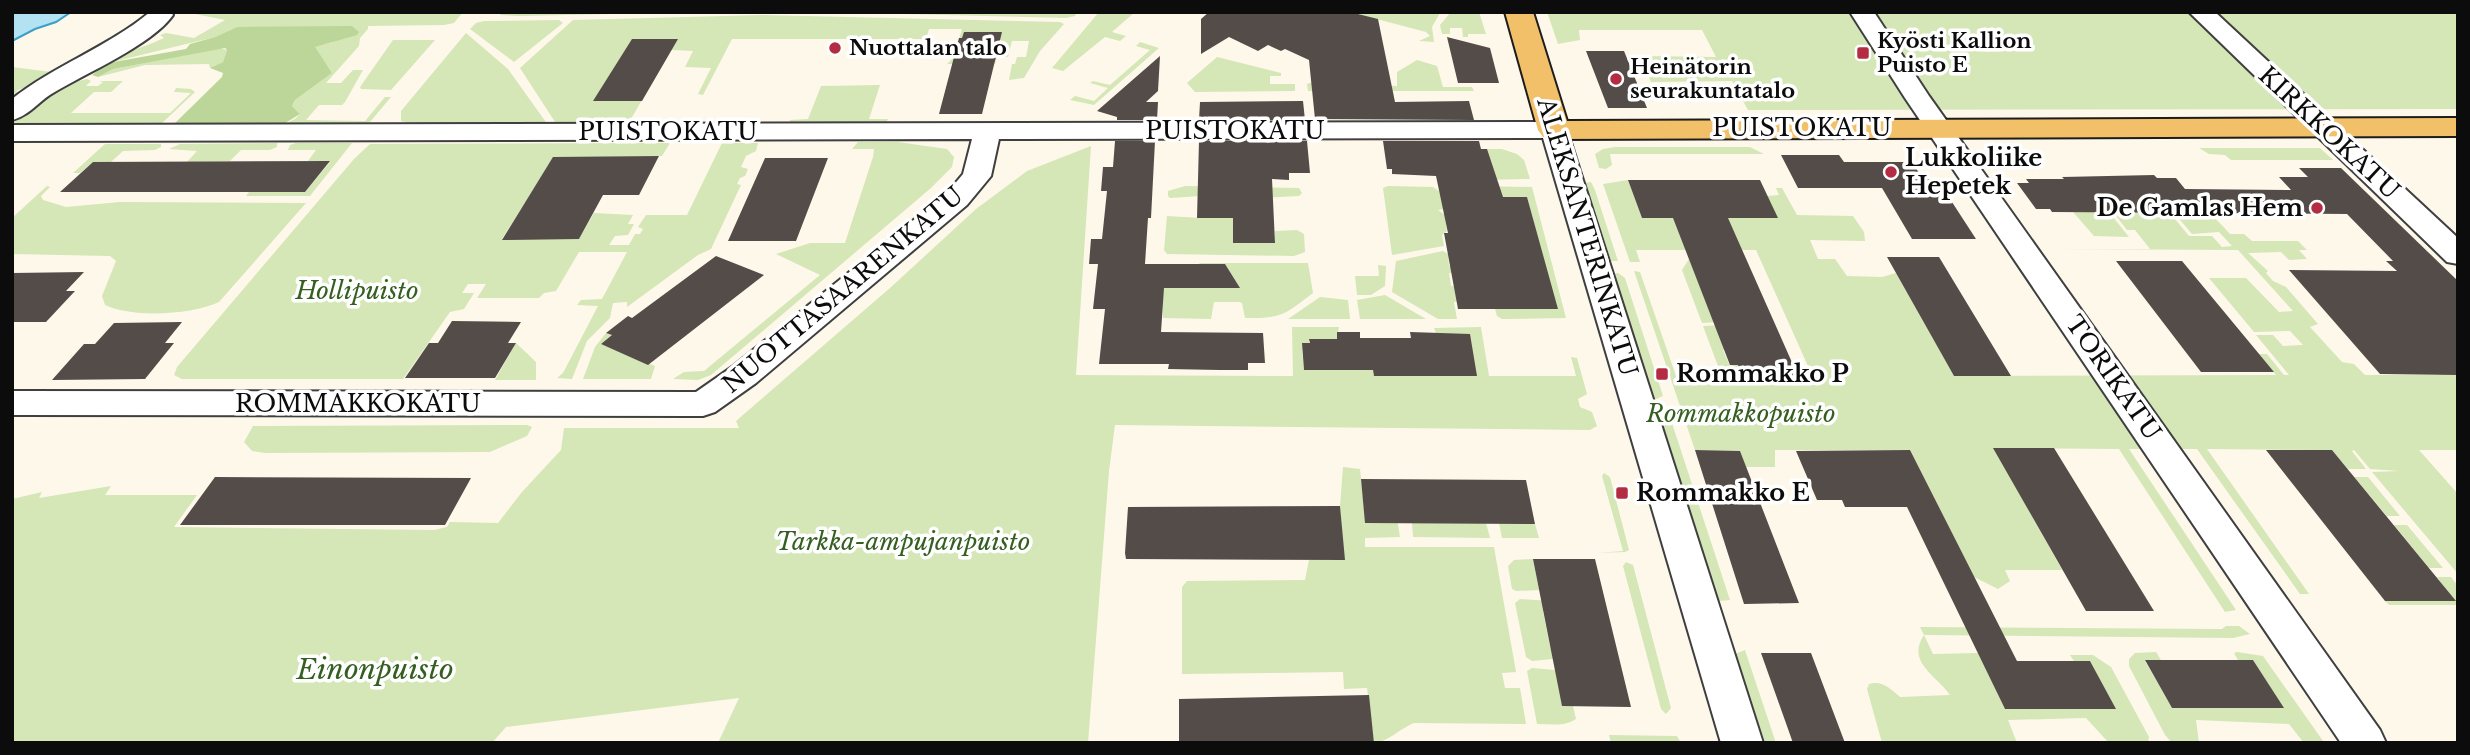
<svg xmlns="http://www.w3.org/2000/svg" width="2470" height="755" viewBox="0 0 2470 755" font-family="'Libre Baskerville',serif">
<rect width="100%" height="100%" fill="#fef8eb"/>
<path fill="#d5e6b7" d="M185 12H463L454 23 444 25 368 26V29L360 38 359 46 326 83H341L353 70H363L345 102 342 105H319L306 120 365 121 385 97H391L370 122 359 125H282L295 119 300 114 292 106 295 100 332 73 314 47 333 42 237 27 215 37 108 63 100 60C122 53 143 48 164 38L160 35 166 33 194 38 225 20Z
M502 12H708L520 16 500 15Z
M818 12H1077L1075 16 1066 18Z
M1099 12H1135L1112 32 1126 36 1120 41 1105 37 1063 71 1052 68Z
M1350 12H1439L1440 13 1432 27 1434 42 1419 41 1430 36 1426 32Z
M1451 12H1479L1486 34H1468V37H1463L1462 28H1450V34H1442L1440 25Z
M1547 12H2458V109L1748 110 1732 81 1651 82 1640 56 1716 57 1702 30H1579L1580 40 1558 44Z
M762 15 1060 22 1064 24 1040 51 1024 78 1009 80 1012 64H1015L1017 57H1026L1029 41H1012L1008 57H997L995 64H947L954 57 962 29H929L926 39H732L703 95 698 94 711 68 685 67 693 51 671 50 677 39 631 119 648 120 644 126 557 125 520 68 573 20Z
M559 20 563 23 514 62 470 29 476 23 484 21Z
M466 33 508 69 548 125H415L401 121V111Z
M393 40H435L391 90 361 89 360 87Z
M1140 42 1159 48 1094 105 1070 100 1075 96 1094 101 1108 88 1090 83 1093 81 1110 85 1150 50 1136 46Z
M219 48 227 50 223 62 210 68 209 64 145 65 98 77 113 69Z
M1217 57 1281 73V76H1270V84H1295V91L1195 92 1187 83Z
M1417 60 1437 66 1443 87H1472L1474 91H1308L1307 84 1313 82 1397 86V72Z
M12 67 51 72C43 86 28 85 16 91L21 95 12 102Z
M87 79 91 81 86 86H98L103 82 99 81H123L111 92H94L71 113H170L191 93 174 92 176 88 191 89 195 92 160 125H20L13 123V119L62 85Z
M880 85 869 119H888L885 125 789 124 790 120 808 119 821 86Z
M858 142H898L947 149 954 157 952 167 931 188 711 375 698 380 673 379 684 372 704 371 820 275 776 254 810 243H845L873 157 874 149H852Z
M277 143V147L270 150H241L230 161 187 162 197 151 169 149 180 144Z
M296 143H352L310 196H246L249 192H305L330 162 308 161 316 150H288L290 145Z
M670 143 662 156 553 158 502 239H579L594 213 633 215 628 224H634L628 235 615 236 609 245H629L635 234H640L643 229 638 227 646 215H687L722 143H758L756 151 746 156 741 167 748 169 745 176 740 178 737 184 741 185 711 249 698 255 627 307V302L613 303 610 318 587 341 572 379 557 378 563 373 598 306 577 305 581 300 602 299 627 252H579L556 291 544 293 539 298H477L486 284H468L462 293H474L464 309 450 312 403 379H182L174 375 177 367 354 159 370 144Z
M105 144H161V147L155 150 123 151 111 162H93L80 173H73Z
M1091 146 1076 375 1293 376 1292 327H1339L1337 339H1309L1310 350H1302L1304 370H1373L1374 376H1410L1424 370 1426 376H1453L1434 328 1481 327 1489 376H1576L1571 357 1577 358 1587 394 1578 399 1580 407 1592 412 1597 426 1590 430 1115 425 1109 471 1088 743H718L739 698 506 727 492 743H12V499L42 492 39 498 111 486 105 495H197L174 527 434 530 447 527 450 522 498 523 522 492 561 450 564 428H739L736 421 890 288 976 209 1027 171Z
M1615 147H1750L1764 154H1610L1612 165 1606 169 1599 168 1595 154 1603 149Z
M2199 148H2320L2333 160H2231L2225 155 2209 154Z
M1379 149H1502L1517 154 1524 160 1530 179 1480 180 1487 149Z
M1628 180 1642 218H1777L1767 196 1779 195 1776 188H1782L1797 215 1853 216 1864 232 1865 241 1810 240 1818 259H1835L1847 276 1882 277 1896 273 1954 376 2276 375 2259 354H2267L2284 375H2289L2256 335H2273L2283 346 2303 345 2290 331 2254 332 2209 278H2246L2279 312 2293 311 2238 250 2055 249H2150L2135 230H2127L2113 212 2166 208 2189 236H2212L2222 247 2232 246 2219 232 2192 234 2170 208C2205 211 2206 207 2230 234H2244L2252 241H2298L2307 250H2299L2307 259 2289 260 2281 252 2248 253 2268 271 2266 273 2273 281 2286 287 2318 324 2310 327 2342 362 2354 364 2365 375H2439L2458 368V450H2419L2458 494V574L2372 472 2399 471 2370 469 2354 450 2352 451 2366 469H2348L2332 450 2207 449 2309 594H2300L2197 449H2129L2236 610 2225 612 2119 449 1994 448 2062 570H2005L2010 581 1998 589 1974 577 1910 450H1775V467H1746L1740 451 1695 450 1634 271 1640 272 1676 376H1715L1714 372 1718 366 1703 326 1722 325 1731 349 1723 350 1729 364 1738 365 1742 376 1812 375 1756 250H1636L1640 262H1630L1603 184Z
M1591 182 1595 190 1618 261H1610L1584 183Z
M47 186 50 187 41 196 43 200 66 207 120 202 306 203 219 302C192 315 132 318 105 305L102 296 116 261 110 256 12 254V218Z
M1185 186 1299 188 1302 193 1299 196 1261 198 1233 207 1234 243H1275V231L1297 230 1304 234 1305 252 1294 256 1167 254 1164 250 1167 216 1201 218V196L1170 198 1168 196V191Z
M1388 186 1433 187 1439 191 1444 209 1438 210 1445 215 1447 231 1442 235 1444 246 1392 255 1383 188Z
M1480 186 1532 187 1566 318 1502 319 1497 316 1492 298 1516 305 1518 309H1557L1527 197H1493Z
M2099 209 2102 212H2109L2129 237 2094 236 2073 212Z
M1443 251 1448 254 1449 266H1470L1472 271 1449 273 1451 286H1457L1459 301 1454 302 1457 319H1438L1392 292 1396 261Z
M1689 259 1710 313 1720 322 1702 323 1682 270Z
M1200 263H1308L1313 293C1285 314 1282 319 1245 318L1242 303 1239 302H1214L1211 319 1163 318 1162 285Z
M1378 265 1386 266 1385 286 1371 295H1357L1355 276H1379Z
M1618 273 1625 278 1663 396 1654 400 1614 274Z
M1385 295 1426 319H1360L1357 300Z
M1320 297 1348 300 1350 319H1288Z
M606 333 612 335 601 344 655 366 651 379H583L595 347Z
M516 343 536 362V380H495Z
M1657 410 1665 411 1670 417 1730 600 1719 601Z
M527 425 532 427 527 436 490 452 265 453 252 451 244 442 253 426Z
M1343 467 1360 469 1365 517 1397 518 1400 537 1365 538V547H1494L1516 672 1502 673 1505 688H1520L1526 724 1414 723C1401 728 1386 743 1374 743L1367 688 1344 689 1343 672 1182 674V587L1187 581 1305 580 1309 560H1344L1340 506Z
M1604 473 1610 477 1629 550 1625 552 1597 553 1623 551 1602 476Z
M2354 477H2368L2400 516H2387Z
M1498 518 1535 524 1539 538H1502Z
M1412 523H1486L1490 538 1413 537Z
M2394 525H2407L2443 568H2429Z
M1533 559 1539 590 1516 591 1512 589 1508 566 1514 560Z
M1626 562 1633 565 1671 708 1666 714 1661 709 1623 566Z
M2437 577H2451L2458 586V605H2389L2385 601H2455Z
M1520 599 1550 601 1543 612 1550 646 1563 658 1532 661 1526 657 1515 603Z
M2226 626H2239L2250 634 2233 638 1924 635 1933 654 1978 653 2005 709 2115 708 2090 661H2074L2070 655H2093L2111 667 2149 737 2148 743H2109L2086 718 2008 720 2017 743H1882L1867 689 1869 684C1882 680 1891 689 1900 697L1950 695C1936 675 1906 662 1924 635L1920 627 2222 629Z
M1745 650 1776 743H1764L1735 654Z
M2156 652 2161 660 2145 661 2172 708H2283L2253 660H2238L2234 653 2237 652 2263 656 2323 741 2304 743 2289 724 2196 720 2199 743H2172L2165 735 2129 666V659L2135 653Z
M1532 668 1555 670 1573 706 1576 719C1564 727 1551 724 1537 724L1527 671Z
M1609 735 1677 736 1681 743H1611Z"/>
<path fill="#bbd698" d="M352 26 359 32 357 35 315 47 332 73 295 100 292 106 300 114 282 125 172 126 222 77 223 73 210 68 223 62 227 50 225 48 113 69 98 77 92 75 108 63 186 49 190 44 215 37 237 27Z"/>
<path fill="#b3e2f2" stroke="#3e9fc5" stroke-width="2" d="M12 12H71L56 22 35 29 12 41Z"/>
<path fill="#544c49" d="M1209 12H1350L1378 19 1395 102 1469 101 1474 120 1315 119 1309 60 1285 49 1281 51 1268 45 1258 51 1229 37 1201 54V19Z
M964 32H1002L982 114H939L959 38H962Z
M1447 37 1490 48 1499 83H1458Z
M632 39H678L642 101H593Z
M1586 51H1624L1647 108H1608Z
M1160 56 1158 91 1146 102H1158L1157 120H1117V117L1097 111Z
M1303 101 1305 120H1199L1200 102Z
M1115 141H1155L1151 218H1148L1145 264H1225L1240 288H1164L1161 332 1263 333 1265 363H1248V370H1220L1168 369 1169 364H1099L1105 309H1093L1098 264H1089L1091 239H1102L1107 191H1101L1103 167H1113Z
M1199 141H1307L1310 173H1289V180L1272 179 1275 243H1233V218H1197Z
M1383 141H1479L1481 149H1487L1503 197H1527L1558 309H1458L1444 233H1448L1436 176 1392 174V169H1387Z
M1781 155H1839L1844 162H1912L1923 179H1937L1976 239H1912L1882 188H1798Z
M659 156 639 195H603L579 239 502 240 553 157Z
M765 158H828L796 241H728Z
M330 161 305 192H60L93 162Z
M2299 168H2341L2458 281V375L2380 374 2289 270 2397 271 2386 261H2393L2347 214 2052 212 2050 209H2036L2017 183H2029L2026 179H2064L2062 177 2154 175 2157 178H2176L2185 189 2291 190 2279 177H2308Z
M1628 180H1760L1778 218H1728L1798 376H1742L1738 365H1730L1673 218H1642Z
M716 256 764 275 648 365 601 344 612 335 606 333 628 316 632 318Z
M1887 257H1939L2011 376H1954Z
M2116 261H2182L2274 372H2201Z
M84 272 66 291H75L46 322H12V273Z
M452 321 521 322 508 343H516L495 378H405L429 343H438Z
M182 322 165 343H174L145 379 52 380 84 344H95L114 323Z
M1337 332H1360V338H1411L1410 332 1470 334 1477 376H1374L1373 370H1304L1302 343H1310L1309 339H1337Z
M1993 448H2054L2154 611H2086Z
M1695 450 1740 451 1799 603 1744 604Z
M1910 450 2017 661H2090L2116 709H2005L1907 507H1845L1842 500H1817L1796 451Z
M2266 450H2332L2456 601H2385Z
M215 477 471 478 445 525H180Z
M1361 479 1526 480 1535 524 1365 523Z
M1340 506 1345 560 1126 559 1125 553 1128 507Z
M1533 559H1595L1631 707 1562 706Z
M1761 653H1811L1845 743H1793Z
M2145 660H2253L2284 708H2172Z
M1369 695 1374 743H1179V699Z"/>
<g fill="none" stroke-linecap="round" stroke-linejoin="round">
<defs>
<path id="minor" d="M150 12H171L173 15C152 45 86 73 53 93 39 101 29 116 12 120V99C55 65 108 47 150 12Z
M1850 12H1874L1929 96 2380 730 2386 743H2341L1905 98Z
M2189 12H2215L2458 238V264L2447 262Z
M1554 122 1563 124 1567 130 1763 743H1721L1543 138 999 139 991 176 967 205 756 383 715 412 703 416 12 415V391L696 392 732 367 947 193 963 174 972 139 12 141V125Z"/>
<path id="major" d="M1505 12H1533L1567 121 2458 118V136L1554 139 1543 137 1538 130Z"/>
</defs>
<use href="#minor" stroke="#3f3f3f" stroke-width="4"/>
<use href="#major" stroke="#1d1d1d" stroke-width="4"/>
<use href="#minor" fill="#fff" fill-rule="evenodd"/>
<use href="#major" fill="#f1c068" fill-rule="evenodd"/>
</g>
<g fill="#b42c42" stroke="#fff" stroke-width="2.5">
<circle cx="835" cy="48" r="7"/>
<rect x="1856" y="46" width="14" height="14" rx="3.5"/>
<circle cx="1616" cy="79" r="7"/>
<circle cx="1891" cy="172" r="7"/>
<circle cx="2317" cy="208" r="7"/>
<rect x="1655" y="367" width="14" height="14" rx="3.5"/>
<rect x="1615" y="486" width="14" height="14" rx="3.5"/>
</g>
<g text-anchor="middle" stroke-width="7" stroke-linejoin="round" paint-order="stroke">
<g font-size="21" font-weight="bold" fill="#0c0c0c" stroke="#fff" text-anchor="start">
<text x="1877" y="48">Kyösti Kallion<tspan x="1877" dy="24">Puisto E</tspan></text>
<text x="849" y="55">Nuottalan talo</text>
<text x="1630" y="74">Heinätorin<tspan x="1630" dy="24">seurakuntatalo</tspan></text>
</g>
<g font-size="24" fill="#0c0c0c" stroke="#fff">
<text x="1802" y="136">PUISTOKATU</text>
<text x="1235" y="139">PUISTOKATU</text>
<text x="668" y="140">PUISTOKATU</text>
<text transform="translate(2329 133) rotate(43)" y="8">KIRKKOKATU</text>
<text transform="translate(1587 237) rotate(73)" y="8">ALEKSANTERINKATU</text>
<text transform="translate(843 290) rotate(-40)" y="8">NUOTTASAARENKATU</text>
<text transform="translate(2113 378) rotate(55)" y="8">TORIKATU</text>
<text x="358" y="412">ROMMAKKOKATU</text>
</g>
<g font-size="24" font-weight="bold" fill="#0c0c0c" stroke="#fff" text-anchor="start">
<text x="1905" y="166">Lukkoliike<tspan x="1905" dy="28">Hepetek</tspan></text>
<text x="2303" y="216" text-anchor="end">De Gamlas Hem</text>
<text x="1676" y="382">Rommakko P</text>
<text x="1636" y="501">Rommakko E</text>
</g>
<g font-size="24" font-style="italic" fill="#345f20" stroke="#fff">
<text x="357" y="299">Hollipuisto</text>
<text x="1741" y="422">Rommakkopuisto</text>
<text x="903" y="550">Tarkka-ampujanpuisto</text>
</g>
<g font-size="28" font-style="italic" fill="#345f20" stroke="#fff">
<text x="375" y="679">Einonpuisto</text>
</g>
</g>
<rect width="2470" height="755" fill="none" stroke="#0c0c0c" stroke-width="28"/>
</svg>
